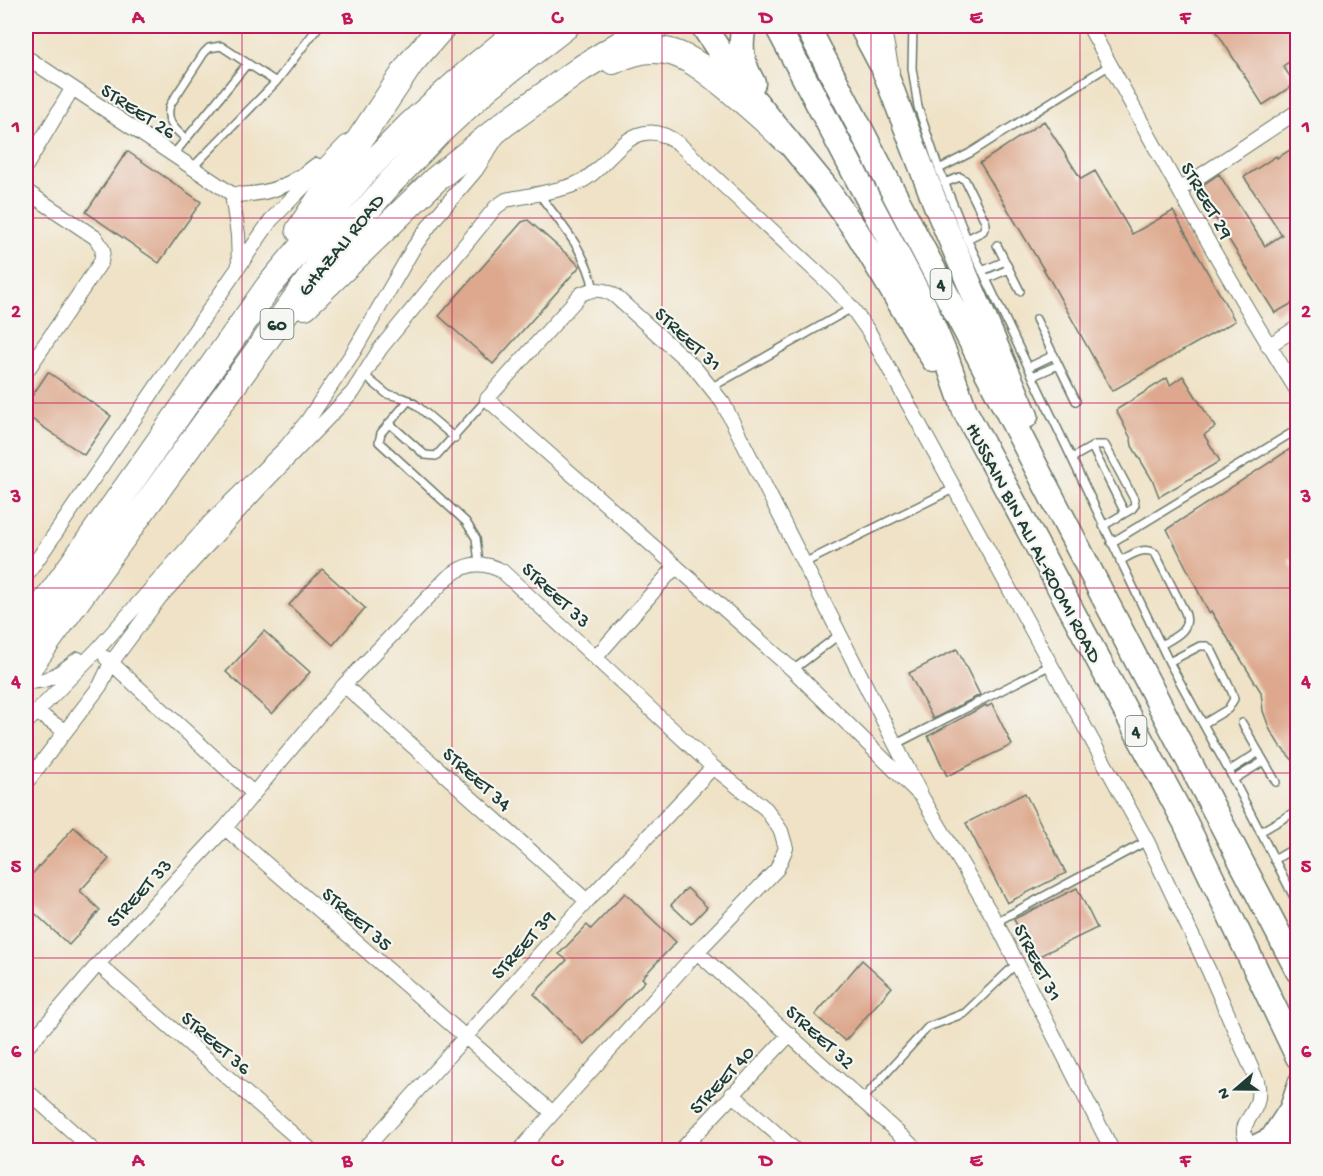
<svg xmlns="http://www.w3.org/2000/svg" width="1323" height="1176" viewBox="0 0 1323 1176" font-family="'Gochi Hand',sans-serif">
<rect width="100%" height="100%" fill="#f6f6f2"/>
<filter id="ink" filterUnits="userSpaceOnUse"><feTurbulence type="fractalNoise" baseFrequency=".0167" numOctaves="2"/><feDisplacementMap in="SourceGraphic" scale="12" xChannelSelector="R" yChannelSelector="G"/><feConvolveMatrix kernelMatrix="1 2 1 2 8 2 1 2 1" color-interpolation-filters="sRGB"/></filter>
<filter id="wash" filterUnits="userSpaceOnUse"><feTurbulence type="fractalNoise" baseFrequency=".008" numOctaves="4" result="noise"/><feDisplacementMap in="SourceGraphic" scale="24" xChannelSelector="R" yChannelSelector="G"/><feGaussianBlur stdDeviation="1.35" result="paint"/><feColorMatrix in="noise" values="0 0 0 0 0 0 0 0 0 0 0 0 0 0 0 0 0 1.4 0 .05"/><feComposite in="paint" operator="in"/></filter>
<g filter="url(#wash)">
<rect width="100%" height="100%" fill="#efe2c6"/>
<g id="blocks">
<path fill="#dda88d" d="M1213 26H1298V56L1283 66 1295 84 1263 105Z
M1044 121 1081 179 1095 171 1132 234 1173 211 1235 321 1112 391 1050 280 980 163Z
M1298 145V300L1275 313 1197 189 1219 174 1265 246 1282 235 1244 177 1276 156 1277 158Z
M127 151 201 202 159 263 86 212Z
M528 220 580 266 493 364 439 316 522 222Z
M48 372 111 416 84 455 26 415V405Z
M1183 376 1215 427 1204 435 1220 461 1159 497 1153 481 1132 446 1131 439 1116 410 1167 378 1170 385Z
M1298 444V554L1288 560 1298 575V766L1280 746 1270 730 1263 711 1261 692 1211 611 1209 613 1167 529Z
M322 569 365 608 333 645 289 605Z
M264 631 310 672 272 714 226 672Z
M957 649 980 695 933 719 909 673Z
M992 704 1012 745 947 776 928 736 986 705 987 707Z
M1025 793 1066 873 1007 903 966 823Z
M74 827 109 859 80 891 100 910 69 945 26 905V881Z
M687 888 707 907 691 924 671 905Z
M1077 888 1097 928 1033 959 1014 919Z
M625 893 676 942 642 978 645 981 584 1044 534 994 567 960 559 954 587 925 591 929Z
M862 960 892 987 845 1041 815 1015Z"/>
</g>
</g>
<g filter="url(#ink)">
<use href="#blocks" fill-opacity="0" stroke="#687767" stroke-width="1.5"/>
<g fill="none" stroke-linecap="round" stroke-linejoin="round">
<defs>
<path id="service" d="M901 26 913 30
M913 26 912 68 918 107 939 169 967 239 1169 662 1229 771 1298 905
M186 139C175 129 165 122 170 105L204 53 209 48 221 46 276 82
M173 155 247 64
M192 168 276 82 319 26
M939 169 970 153 1110 65
M944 183 960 177 965 180 985 221 986 224 983 231 967 239
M539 194C561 224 587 252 594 290
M997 245 1020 291
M982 271 1005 261
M986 279 1009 269
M1036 319 1076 401
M1029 367 1054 355
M365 376 387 394 404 398 415 404 455 438
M1033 376 1058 365
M712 387 852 308
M409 400 381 433 379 442 466 522 476 538 479 563
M389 423 425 455 436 456 487 399
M1092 447 1125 513
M1072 458 1095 445H1105L1134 499 1135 505 1132 509 1103 526
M1111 543 1298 429
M1120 561C1131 555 1143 546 1155 553L1185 612C1192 630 1175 637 1161 645
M804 563 955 488
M1169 662 1200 646H1207L1212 651 1232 692 1234 699 1228 709 1203 724
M793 670 840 634
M1242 723 1276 782
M896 744 1051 665
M1229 771 1259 752
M1233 780 1264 761
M1260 832 1298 810
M1274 860 1298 846
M1289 888 1298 883
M996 922 1147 841
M862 1100 928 1027 965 1013 1017 963"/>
<path id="minor" d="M1089 26C1156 149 1223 273 1298 392
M26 57 232 194C264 197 291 186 316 165
M26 166 72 89
M1179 190 1298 111
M26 191 96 238 103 250 101 262 26 372
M232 194 238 235 239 266
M1268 346 1298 327
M26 576 271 220 346 143
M596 657 676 566
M106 658 253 793
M26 681C48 684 62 671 78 659
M344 685 587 901
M36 712 65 731
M26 723 97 650 212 520 286 447 308 420 354 351 414 247 435 218 476 170 496 139
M26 783 100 686 111 663 160 597 259 489 353 392 380 349 496 207 506 200C527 195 559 192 578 183 611 169 631 107 679 144L833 287 852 308 869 332 1147 841 1209 971 1257 1081C1264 1111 1242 1118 1244 1133 1245 1138 1248 1143 1250 1148
M922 797 793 670 487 399 581 294C593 288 603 288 615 296L695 368 723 403 922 797 996 922 1112 1150
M225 828 553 1113
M697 952 917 1150
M98 964 311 1150
M26 1048 98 964 225 828 344 685 446 579C464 563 481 560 502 571L713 767 766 809 781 831 786 848 777 869 697 952 520 1150
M26 1090 93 1150
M732 1094 795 1150
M364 1150 587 901 713 767
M681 1150 790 1034"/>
<path id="tertiary" d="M1270 1137 1289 1108 1298 1081
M1244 1150 1270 1137 1298 1135"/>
<path id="trunk" d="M703 26 742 85 823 184 857 232 934 360
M744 26C739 47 742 64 753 83
M777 26 924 305 946 357 965 411 1185 822 1298 1057
M807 26 1298 971
M861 26 880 62
M878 54 937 208 1026 416"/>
<path id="motorway" d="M877 26 886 72
M613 61C661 36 689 56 727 87 747 104 767 121 786 140
M299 230 411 63 443 26
M305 306 435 180 504 124 582 68 627 40 656 26
M26 630 269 286 367 169 409 126 477 65 525 26
M26 671 323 261 390 183 437 134 488 87 566 26"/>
</defs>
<use href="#service" stroke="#687767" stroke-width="10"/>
<use href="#minor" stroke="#687767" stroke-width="16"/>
<use href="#tertiary" stroke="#687767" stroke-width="21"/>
<use href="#trunk" stroke="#687767" stroke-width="27"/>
<use href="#motorway" stroke="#687767" stroke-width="28"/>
<use href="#service" stroke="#fff" stroke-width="7"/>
<use href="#minor" stroke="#fff" stroke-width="14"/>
<use href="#tertiary" stroke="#fff" stroke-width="18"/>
<use href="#trunk" stroke="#fff" stroke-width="24"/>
<use href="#motorway" stroke="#fff" stroke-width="26"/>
</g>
</g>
<path fill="none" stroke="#c2185b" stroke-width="1.5" stroke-opacity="0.55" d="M242 26V1150M452 26V1150M662 26V1150M871 26V1150M1080 26V1150M26 218H1298M26 403H1298M26 588H1298M26 773H1298M26 958H1298"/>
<g text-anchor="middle" stroke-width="4.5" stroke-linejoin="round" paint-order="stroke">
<g fill="#f6f6f2" stroke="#60746d" stroke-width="1.5">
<rect x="930.5" y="269" width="21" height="30" rx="4.5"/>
<rect x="260.5" y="309" width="33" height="30" rx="4.5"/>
<rect x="1125.5" y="716" width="21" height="30" rx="4.5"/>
</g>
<g font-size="18" font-weight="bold" fill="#1f3d34">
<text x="941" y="290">4</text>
<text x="277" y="330">60</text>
<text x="1136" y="737">4</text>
</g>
<g font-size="20" fill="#1f3d34" stroke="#f6f6f2">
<text transform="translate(139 110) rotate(33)" y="7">STREET 26</text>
<text transform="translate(1208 200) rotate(60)" y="7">STREET 29</text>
<text transform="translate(340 244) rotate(-51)" y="7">GHAZALI ROAD</text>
<text transform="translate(689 338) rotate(43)" y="7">STREET 31</text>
<text transform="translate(1035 542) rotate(62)" y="7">HUSSAIN BIN ALI AL-ROOMI ROAD</text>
<text transform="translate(557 594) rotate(43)" y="7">STREET 33</text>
<text transform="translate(478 778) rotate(42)" y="7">STREET 34</text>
<text transform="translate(138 892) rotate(-47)" y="7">STREET 33</text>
<text transform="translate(358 918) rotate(41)" y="7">STREET 35</text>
<text transform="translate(522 944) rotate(-48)" y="7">STREET 39</text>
<text transform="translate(1039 962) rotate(63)" y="7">STREET 31</text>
<text transform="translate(821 1036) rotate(42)" y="7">STREET 32</text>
<text transform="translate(217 1042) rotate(41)" y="7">STREET 36</text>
<text transform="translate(721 1079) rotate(-47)" y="7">STREET 40</text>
</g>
</g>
<rect width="1323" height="1176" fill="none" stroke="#f6f6f2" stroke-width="66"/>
<g transform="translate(1236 1089) rotate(250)" stroke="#f6f6f2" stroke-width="4.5" paint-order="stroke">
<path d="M0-4.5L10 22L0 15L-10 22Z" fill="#1f3d34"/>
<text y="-9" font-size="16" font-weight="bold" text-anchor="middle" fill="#1f3d34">N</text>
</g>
<rect x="33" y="33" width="1257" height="1110" fill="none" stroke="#c2185b" stroke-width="2"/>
<g font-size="20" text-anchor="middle" font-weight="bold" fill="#c2185b">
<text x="138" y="23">A</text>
<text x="347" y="23">B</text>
<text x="557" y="23">C</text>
<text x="766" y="23">D</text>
<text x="976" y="23">E</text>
<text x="1185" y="23">F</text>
<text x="16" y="132">1</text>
<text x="1306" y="132">1</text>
<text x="16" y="317">2</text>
<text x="1306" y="317">2</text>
<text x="16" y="502">3</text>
<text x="1306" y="502">3</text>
<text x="16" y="687">4</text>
<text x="1306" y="687">4</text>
<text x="16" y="872">5</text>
<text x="1306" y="872">5</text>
<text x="16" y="1057">6</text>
<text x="1306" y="1057">6</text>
<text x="138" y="1166">A</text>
<text x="347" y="1166">B</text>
<text x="557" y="1166">C</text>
<text x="766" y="1166">D</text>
<text x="976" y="1166">E</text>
<text x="1185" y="1166">F</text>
</g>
</svg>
